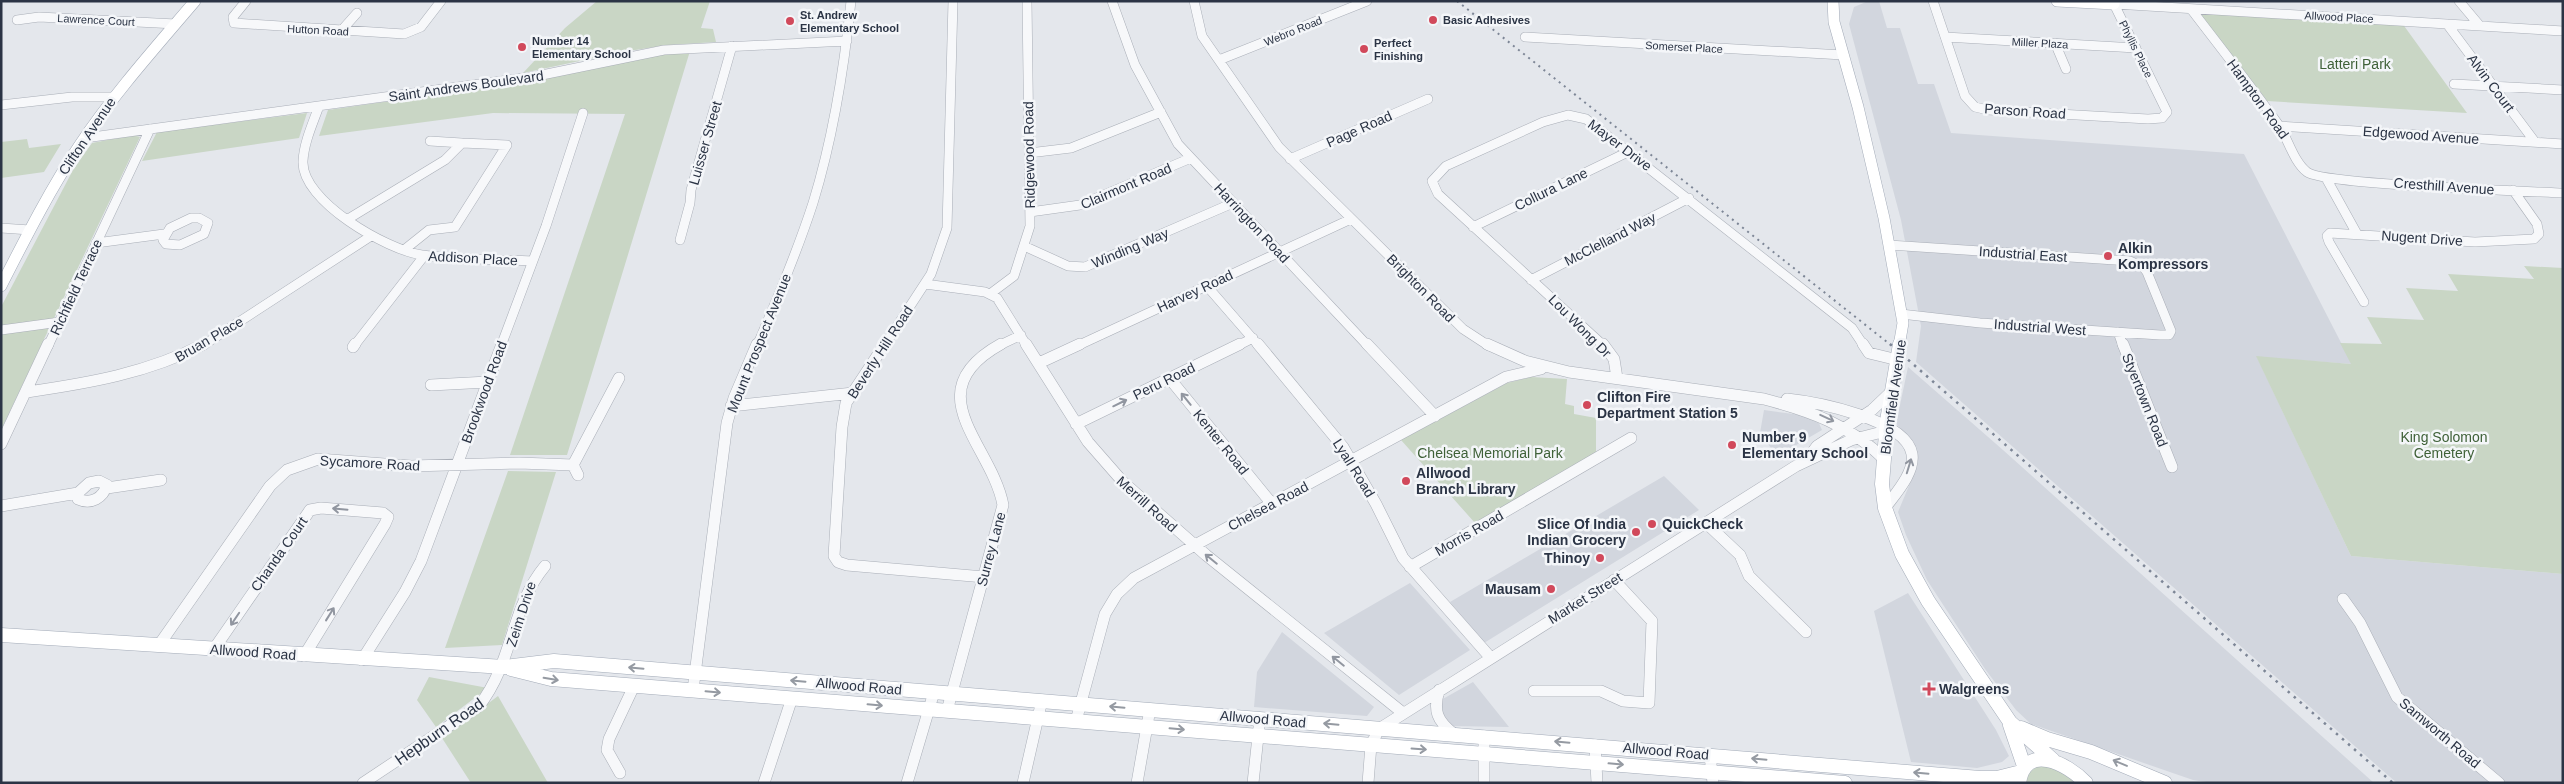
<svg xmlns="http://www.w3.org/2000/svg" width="2564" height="784" viewBox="0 0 2564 784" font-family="Helvetica,sans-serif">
<rect width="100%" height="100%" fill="#e4e7ec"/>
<path fill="#d2d6de" d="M1879 1 1887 28H1900L1918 84H1934L1951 133 2244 154 2352 364 2257 357 2351 556 2563 574V783H2397L1916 362 1921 326 1901 220 1849 24 1854 7 1866 2Z
M1908 367 2003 450 2374 783H2213L2193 780 2031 724 2016 710 1985 669 1927 580 1906 535 1898 512 1918 464 1916 451 1907 436 1896 424Z
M1764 410 1816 417 1822 430 1777 456 1760 433Z
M1664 476 1699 510 1484 643 1450 602Z
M1410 583 1470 650 1399 695 1324 633Z
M1908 593 1996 730 2009 756 2002 762 1977 768 1911 762 1874 611Z
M1282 632 1374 707 1367 716 1254 707 1257 672Z
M1473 682 1509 727 1451 726 1441 715V700Z"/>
<path fill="#c9d6c5" d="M597 1H710L701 28 713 29 716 42 668 45 622 52 523 73 565 28Z
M2199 12 2402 23 2467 113 2267 101Z
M690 51 567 455H510L625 114 493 113 319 136 328 110 501 85 639 58Z
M307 113 299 138 142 161 157 132Z
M133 135 140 137 1 430V307L73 170 92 143Z
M27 139 29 148 61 144 44 172 1 178V142Z
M2524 266 2563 268V574L2351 556 2256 356 2351 364 2340 343 2382 344 2367 317 2424 320 2406 288 2458 291 2448 274 2534 279Z
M1531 377 1567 379 1565 404 1574 406V414L1596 418V452L1475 523 1401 440 1507 383Z
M508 471 556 472 502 645 445 648Z
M429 677 488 688 436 727 417 700Z
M498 696 548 783H471L442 738Z
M2040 766 2059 769 2076 783H2026C2028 773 2031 769 2040 766Z"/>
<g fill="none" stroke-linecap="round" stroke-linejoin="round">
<defs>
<path id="minor-far1" d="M246 1 233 17 234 23 404 34 421 27 441 1
M1112 1 1135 65 1178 144 1368 346
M1194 1 1202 36 1279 147 1463 329 1489 346
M1933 1 1965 96 1975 107 1988 110 2148 119 2162 118 2167 112 2114 4 2563 31
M2459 1 2480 26
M2191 9C2220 47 2250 85 2278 124 2288 138 2293 161 2307 172 2324 185 2527 191 2563 193
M17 20 39 17 176 24
M2447 24 2535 142
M341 31 357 13
M1525 37 1843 55
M1945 37 2136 48
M2055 43 2066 69
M1219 60 1367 1
M2454 84 2563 90
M1 105 72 97H114
M319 106C313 123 304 142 303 161 301 201 387 250 422 255 458 260 496 259 532 261
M2279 126 2563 144
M85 138 537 76 664 50 847 41
M430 141 462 143
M1029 153 1071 148 1161 112
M1290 159 1428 99
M2326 178 2357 234
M1030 212 1080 205 1191 158
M191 218H199L208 223 204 234 180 245 166 244 163 240 170 228Z
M348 219 445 160 462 143 507 145 455 227 429 230 404 250
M1473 227 1630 151
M1 228 30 230
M680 240 690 203 691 190 732 46
M96 243 164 234
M1889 245 2130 261 2143 267 2147 272 2171 331 2169 335H2160L1980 323 1901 314
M1024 246 1068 266 1085 267 1233 203
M1531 280 1689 198
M925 284 985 292 997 298 1027 346
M1206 285 1259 346
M990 294 1014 276 1030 226 1027 1
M2364 302 2329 242 2327 236 2330 233 2475 242 2534 239 2539 234 2537 224 2513 190
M1 330 60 322
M2118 332 2123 346
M48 346 150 129
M202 346 371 236
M354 346 424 256
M501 346 546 226 583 113
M757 346C777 299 797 252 813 203 833 138 844 70 851 1
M884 346 931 274 947 228 953 1
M998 346 1021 335
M1077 346 1351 219
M1237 346 1253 338
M1604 346 1438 194 1432 181 1446 166 1543 122 1568 115 1586 119 1852 328 1864 346"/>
<path id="minor" d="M885 344 846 403 842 427 834 556 838 562 847 565 984 577
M1026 344 1088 442 1123 482 1206 555 1403 713
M1258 344 1343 447 1376 504 1403 558 1490 657
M1367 344 1435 416
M1487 344 1525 361 1569 372 1764 399C1810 411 1850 425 1884 459
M1603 344 1614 359 1617 378
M1863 344 1869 353 1898 360
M2123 344 2172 467
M353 347 355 344
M1039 363 1080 344
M1170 379 1272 504
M431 385 488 382
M27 392C89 383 148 373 204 344
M1787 399C1816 402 1906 419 1912 454 1915 473 1895 494 1885 508
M731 406 853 393
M1076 424 1240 344
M1 444 48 344
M1807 460 1817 446 1872 410 1893 390
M573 465 619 378
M99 481 107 485C103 498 91 505 78 499V493L89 483Z
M107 488 161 480
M1 506 78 493
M1706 523 1740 555 1749 576 1806 632
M1410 567 1631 438
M2343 599 2360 623 2397 697 2499 783
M159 645 270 486 287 470 318 459 411 466 519 463 573 465 578 475
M214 649 310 510 321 508 383 513 388 517 385 524 304 656
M362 660 405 592 421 561 502 344
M693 690 727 423 734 398 757 344
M1439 690C1433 711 1437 721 1454 734
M1534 691H1601L1623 701 1649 703 1652 621 1614 580
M947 711 1003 505C992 445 914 392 1001 344
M1076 721 1105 614 1117 594 1134 578 1506 377 1541 369
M1484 736V783
M1595 745 1597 783
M1710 755 1713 783
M620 773 607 750 609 739 634 686
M363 783 479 706C514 661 510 608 545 566
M764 783 792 698
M907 783 934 692
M1023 783 1042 700
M1137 783 1150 709
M1253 783 1260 718
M1368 783 1371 745 1379 729 1796 466 1851 440 1886 431"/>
<path id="major-far1" d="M1833 1 1834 22 1858 107 1884 218 1903 323 1899 346
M2057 1 2114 4V1
M1 286C25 239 49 191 79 146 113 95 155 48 195 1"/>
<path id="major" d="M1900 344 1887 421 1882 484 1885 508 1902 554 1928 601 2010 722 2053 760
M1 635 504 667 554 661 1980 778H1997L2021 772
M511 669 551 679 1845 783
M2010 725 2024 766
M2021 728 2047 739 2091 752 2165 783
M2019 783C2025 742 2067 763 2086 783"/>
</defs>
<use href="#minor-far1" stroke="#a9aeb7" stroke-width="10"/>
<use href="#minor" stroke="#a9aeb7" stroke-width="12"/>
<use href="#major-far1" stroke="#a3abb8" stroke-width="12"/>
<use href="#major" stroke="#a3abb8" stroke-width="15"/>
<use href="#minor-far1" stroke="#f7f8fa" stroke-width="9"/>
<use href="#minor" stroke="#f7f8fa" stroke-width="11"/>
<use href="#major-far1" stroke="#fff" stroke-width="11"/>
<use href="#major" stroke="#fff" stroke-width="14"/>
<path stroke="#7d8696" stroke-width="2" stroke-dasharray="2 4.5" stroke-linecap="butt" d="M1457 1 1892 346"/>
<path stroke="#7d8696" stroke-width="2.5" stroke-dasharray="2.5 5.5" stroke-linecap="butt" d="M1890 344 2393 783"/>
</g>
<defs><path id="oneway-shaft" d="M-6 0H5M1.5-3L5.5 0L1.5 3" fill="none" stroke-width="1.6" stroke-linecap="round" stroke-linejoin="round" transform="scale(1.25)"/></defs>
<g stroke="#9196a0">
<use href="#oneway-shaft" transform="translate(1186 399) rotate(-129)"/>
<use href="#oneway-shaft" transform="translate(1120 403) rotate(-26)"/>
<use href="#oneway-shaft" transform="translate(1827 418) rotate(25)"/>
<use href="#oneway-shaft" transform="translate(1909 466) rotate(-73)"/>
<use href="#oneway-shaft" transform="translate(340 509) rotate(-175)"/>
<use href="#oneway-shaft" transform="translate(1211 559) rotate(-141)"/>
<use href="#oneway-shaft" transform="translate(330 614) rotate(-58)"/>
<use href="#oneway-shaft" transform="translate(235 619) rotate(124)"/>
<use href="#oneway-shaft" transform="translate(1338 661) rotate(-141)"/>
</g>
<g stroke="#959aa2">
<use href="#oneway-shaft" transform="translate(636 668) rotate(-175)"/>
<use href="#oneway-shaft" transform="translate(551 679) rotate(9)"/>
<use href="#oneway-shaft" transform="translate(798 681) rotate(-175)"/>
<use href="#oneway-shaft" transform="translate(713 692) rotate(5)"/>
<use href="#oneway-shaft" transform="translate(875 705) rotate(5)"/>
<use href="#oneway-shaft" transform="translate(1117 707) rotate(-175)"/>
<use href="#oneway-shaft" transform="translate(1331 724) rotate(-175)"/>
<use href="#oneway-shaft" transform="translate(1177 729) rotate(5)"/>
<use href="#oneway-shaft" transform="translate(1562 742) rotate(-175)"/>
<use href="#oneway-shaft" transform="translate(1419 749) rotate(4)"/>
<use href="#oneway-shaft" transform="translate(1759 759) rotate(-175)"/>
<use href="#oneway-shaft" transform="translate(2120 763) rotate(-157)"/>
<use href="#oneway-shaft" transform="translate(1616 764) rotate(5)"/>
<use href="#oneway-shaft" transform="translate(1921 773) rotate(-175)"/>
</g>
<g fill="#d1495b" stroke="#f4f6f9" stroke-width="2">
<circle cx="1433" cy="20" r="5"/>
<circle cx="790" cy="21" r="5"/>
<circle cx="522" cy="47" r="5"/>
<circle cx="1364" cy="49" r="5"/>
<circle cx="2108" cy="256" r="5"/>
<circle cx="1587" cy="405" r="5"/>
<circle cx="1732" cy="445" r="5"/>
<circle cx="1406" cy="481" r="5"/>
<circle cx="1652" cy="524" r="5"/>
<circle cx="1636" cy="532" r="5"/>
<circle cx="1600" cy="558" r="5"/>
<circle cx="1551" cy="589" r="5"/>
<path d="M1926.5 681.5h5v5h5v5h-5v5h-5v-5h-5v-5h5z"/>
</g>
<g text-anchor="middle" stroke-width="5" stroke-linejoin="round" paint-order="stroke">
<g font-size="11" font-weight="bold" fill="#2b3445" stroke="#f4f6f9" text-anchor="start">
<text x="800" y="19">St. Andrew<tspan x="800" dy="13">Elementary School</tspan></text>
<text x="1443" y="24">Basic Adhesives</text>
<text x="532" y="45">Number 14<tspan x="532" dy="13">Elementary School</tspan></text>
<text x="1374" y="47">Perfect<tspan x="1374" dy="13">Finishing</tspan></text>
</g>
<g font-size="11" fill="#2b3445" stroke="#f4f6f9">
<text transform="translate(2339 17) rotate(3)" y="4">Allwood Place</text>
<text transform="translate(96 20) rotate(3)" y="4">Lawrence Court</text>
<text transform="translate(318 30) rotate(3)" y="4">Hutton Road</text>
<text transform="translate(1293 31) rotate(-22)" y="4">Webro Road</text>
<text transform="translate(2040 43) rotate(3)" y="4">Miller Plaza</text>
<text transform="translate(1684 47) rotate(3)" y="4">Somerset Place</text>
<text transform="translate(2136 49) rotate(64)" y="4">Phyllis Place</text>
</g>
<g font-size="14" fill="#3f6138" stroke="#f4f6f9">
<text x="2355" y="69">Latteri Park</text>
<text x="2444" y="442">King Solomon<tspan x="2444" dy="16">Cemetery</tspan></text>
<text x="1490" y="458">Chelsea Memorial Park</text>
</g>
<g font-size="14" fill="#2b3445" stroke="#f4f6f9">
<text transform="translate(2491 83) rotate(53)" y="5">Alvin Court</text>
<text transform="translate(466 86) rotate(-8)" y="5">Saint Andrews Boulevard</text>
<text transform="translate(2258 99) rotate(54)" y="5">Hampton Road</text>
<text transform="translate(2025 111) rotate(4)" y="5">Parson Road</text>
<text transform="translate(1359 129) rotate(-24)" y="5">Page Road</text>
<text transform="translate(2421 135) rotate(4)" y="5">Edgewood Avenue</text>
<text transform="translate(87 136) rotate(-56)" y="5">Clifton Avenue</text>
<text transform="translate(705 143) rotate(-74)" y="5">Luisser Street</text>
<text transform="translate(1620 145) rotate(37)" y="5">Mayer Drive</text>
<text transform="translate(1029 155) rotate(-91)" y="5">Ridgewood Road</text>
<text transform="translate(1126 186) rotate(-23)" y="5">Clairmont Road</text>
<text transform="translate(2444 186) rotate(4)" y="5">Cresthill Avenue</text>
<text transform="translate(1551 189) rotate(-26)" y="5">Collura Lane</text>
<text transform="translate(1252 223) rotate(47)" y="5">Harrington Road</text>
<text transform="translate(2422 238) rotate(4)" y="5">Nugent Drive</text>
<text transform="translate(1610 239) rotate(-27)" y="5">McClelland Way</text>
<text transform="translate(1130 248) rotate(-23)" y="5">Winding Way</text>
<text transform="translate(2023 254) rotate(4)" y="5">Industrial East</text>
<text transform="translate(473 258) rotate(3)" y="5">Addison Place</text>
<text transform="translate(76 287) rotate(-65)" y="5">Richfield Terrace</text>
<text transform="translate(1421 288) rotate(45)" y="5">Brighton Road</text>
<text transform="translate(1195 291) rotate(-25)" y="5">Harvey Road</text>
<text transform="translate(1580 326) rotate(45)" y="5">Lou Wong Dr</text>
<text transform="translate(2040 327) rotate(4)" y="5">Industrial West</text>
<text transform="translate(209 339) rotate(-30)" y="5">Bruan Place</text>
<text transform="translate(759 343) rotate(-68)" y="5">Mount Prospect Avenue</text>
<text transform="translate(880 352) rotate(-57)" y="5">Beverly Hill Road</text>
<text transform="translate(1164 381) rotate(-26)" y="5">Peru Road</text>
<text transform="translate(484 392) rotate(-70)" y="5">Brookwood Road</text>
<text transform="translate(1893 397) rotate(-82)" y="5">Bloomfield Avenue</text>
<text transform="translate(2145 400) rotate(68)" y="5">Styertown Road</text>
<text transform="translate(1221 442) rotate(51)" y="5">Kenter Road</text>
<text transform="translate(370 463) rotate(3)" y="5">Sycamore Road</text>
<text transform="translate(1354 468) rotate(58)" y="5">Lyall Road</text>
<text transform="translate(1147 504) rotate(42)" y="5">Merrill Road</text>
<text transform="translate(1268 506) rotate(-28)" y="5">Chelsea Road</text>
<text transform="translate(1469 533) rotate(-30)" y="5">Morris Road</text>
<text transform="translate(991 549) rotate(-75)" y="5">Surrey Lane</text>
<text transform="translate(279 554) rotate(-55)" y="5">Chanda Court</text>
<text transform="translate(1585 598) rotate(-32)" y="5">Market Street</text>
<text transform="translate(521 614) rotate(-72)" y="5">Zeim Drive</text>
<text transform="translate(253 652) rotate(4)" y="5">Allwood Road</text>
<text transform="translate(859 686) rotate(5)" y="5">Allwood Road</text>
<text transform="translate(1263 719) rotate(5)" y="5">Allwood Road</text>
<text transform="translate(2440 733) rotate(40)" y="5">Samworth Road</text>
<text transform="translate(1666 751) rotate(5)" y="5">Allwood Road</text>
</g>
<g font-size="14" font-weight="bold" fill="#2b3445" stroke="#f4f6f9" text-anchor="start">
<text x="2118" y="253">Alkin<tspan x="2118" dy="16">Kompressors</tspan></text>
<text x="1597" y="402">Clifton Fire<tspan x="1597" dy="16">Department Station 5</tspan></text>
<text x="1742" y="442">Number 9<tspan x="1742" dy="16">Elementary School</tspan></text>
<text x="1416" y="478">Allwood<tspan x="1416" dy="16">Branch Library</tspan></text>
<text x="1626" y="529" text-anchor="end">Slice Of India<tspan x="1626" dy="16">Indian Grocery</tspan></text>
<text x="1662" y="529">QuickCheck</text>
<text x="1590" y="563" text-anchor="end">Thinoy</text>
<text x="1541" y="594" text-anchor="end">Mausam</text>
<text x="1939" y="694">Walgreens</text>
</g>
<g font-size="16" fill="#2b3445" stroke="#f4f6f9">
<text transform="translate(439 731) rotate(-35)" y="6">Hepburn Road</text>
</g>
</g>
<rect width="2564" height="784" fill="none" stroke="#2b3445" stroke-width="5"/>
</svg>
